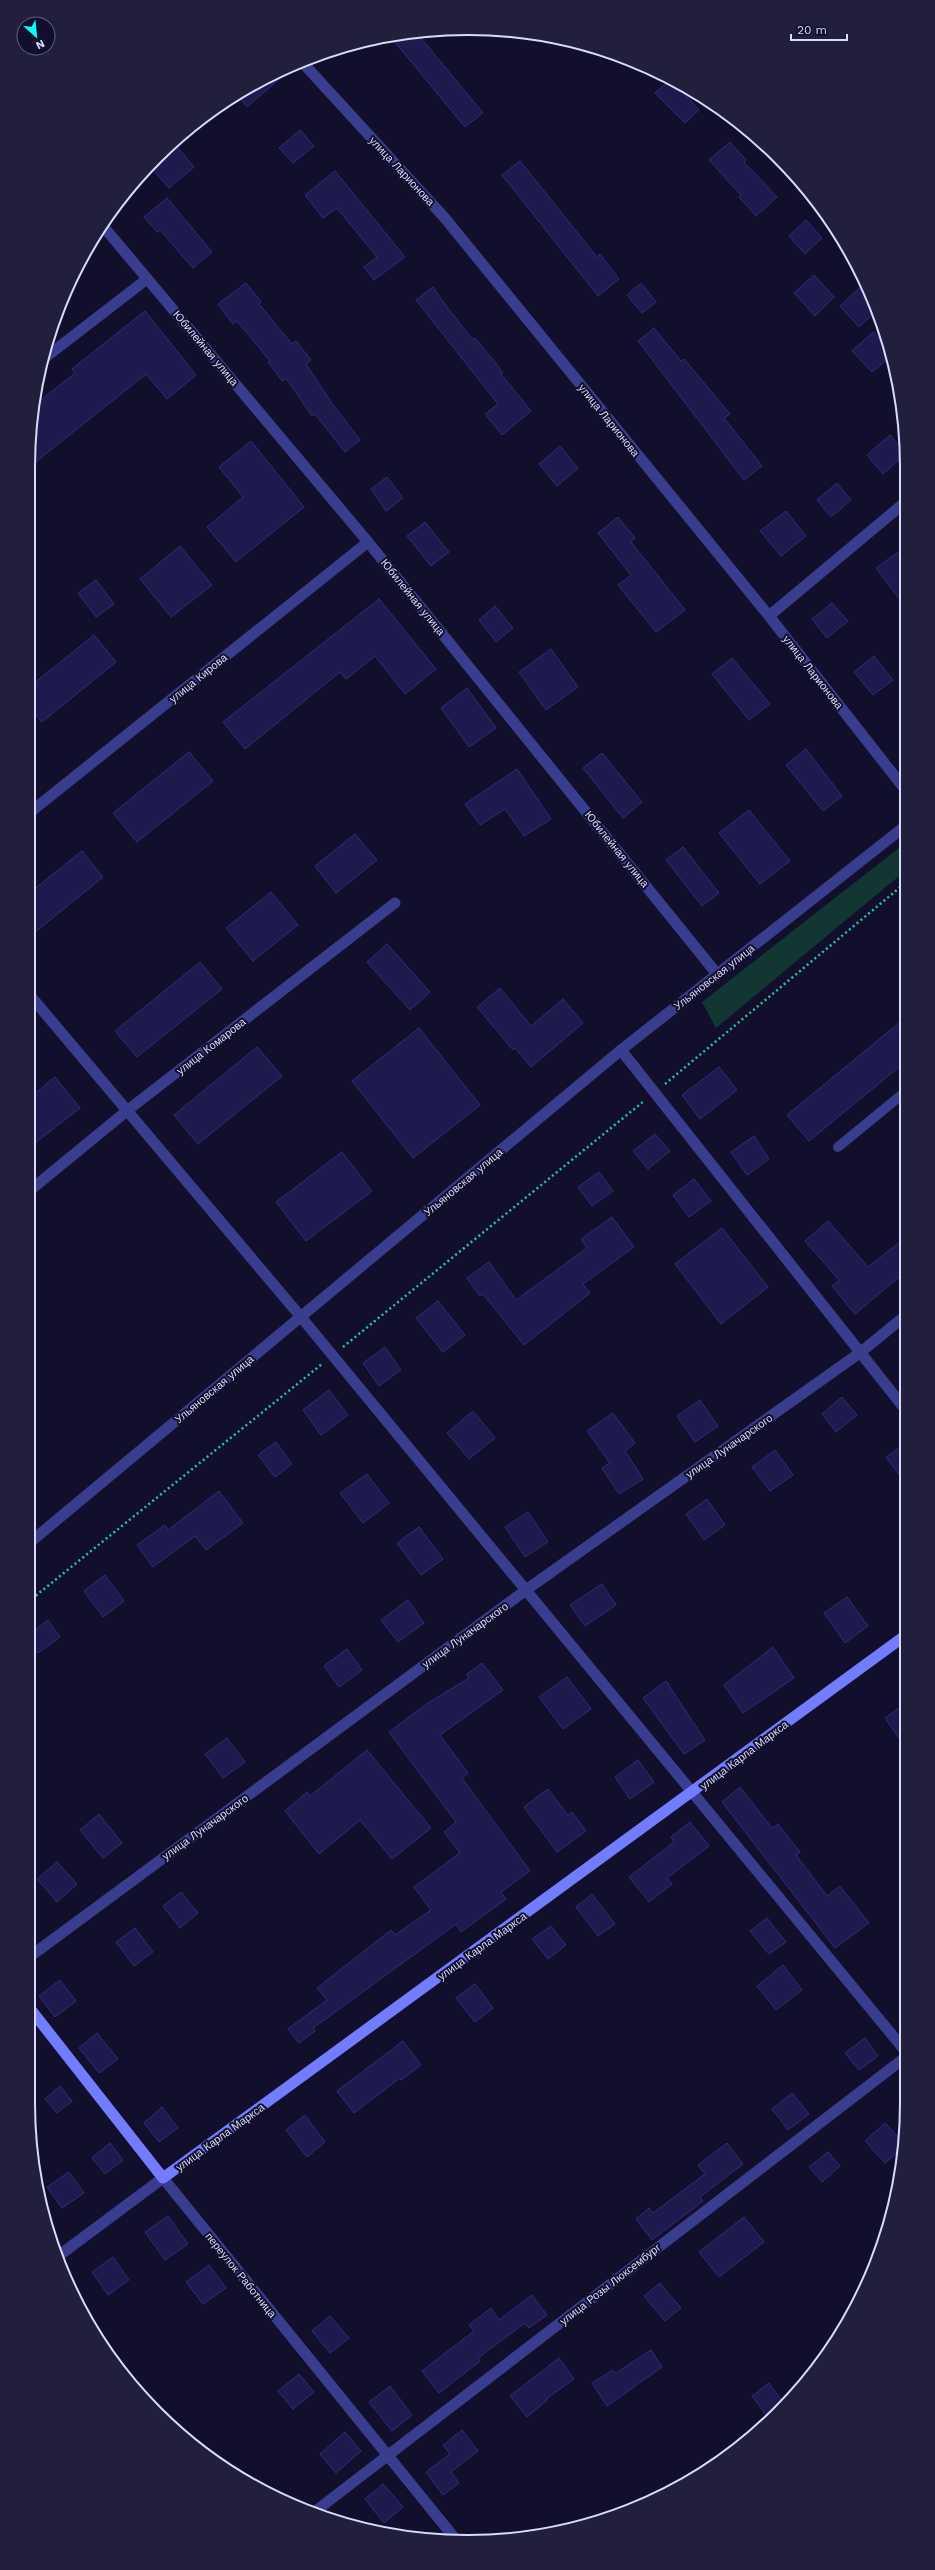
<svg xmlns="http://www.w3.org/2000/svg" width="935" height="2570" viewBox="0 0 935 2570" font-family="'Work Sans',sans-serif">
<rect width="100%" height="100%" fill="#110f2b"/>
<path fill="#123631" d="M904 844V872L716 1028 702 1002Z"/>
<path fill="#1f1a4d" stroke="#332b7a" d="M416 32 483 113 465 127 390 36Z
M281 72 284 75 247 107 237 95 248 87Z
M671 79 699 110 685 123 655 93Z
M300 130 314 146 293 163 279 148Z
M173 142 194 167 169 188 150 166Z
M730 142 746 160 744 162 777 197 756 216 739 197 741 195 709 160Z
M520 161 597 257 600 254 619 279 598 296 502 175Z
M335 171 405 257 374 280 364 267 377 257 337 208 323 218 305 195Z
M167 198 212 252 193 268 160 230 157 232 144 217Z
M806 220 822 238 805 254 789 236Z
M814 275 834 297 815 316 794 293Z
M866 282 877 310 859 327 840 306Z
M246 283 261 302 259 304 292 344 296 341 311 360 306 364 331 402 360 440 345 452 315 414 312 416 286 378 282 381 268 362 270 361 237 321 233 324 218 304Z
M641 283 656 302 642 313 627 295Z
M433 287 447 307 473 340 475 338 494 361 503 373 501 374 531 411 502 435 485 414 498 404 416 300Z
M145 311 196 375 167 399 146 374 28 468 36 404 75 373 72 369Z
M654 328 681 361 684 359 730 414 724 418 762 466 744 480 638 341Z
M873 332 889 350 891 356 872 372 852 351Z
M890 435 903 450V456L883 474 867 455Z
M251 441 304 507 236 562 207 527 243 497 219 467Z
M560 446 578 468 557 486 539 464Z
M387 477 403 498 386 511 371 489Z
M837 483 851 500 831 517 817 500Z
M786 511 806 536 781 556 760 531Z
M618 517 635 538 631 542 685 610 656 632 618 585 631 575 598 533Z
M425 522 449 552 431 566 407 536Z
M180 546 212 585 171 617 140 579Z
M904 548V605L876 568Z
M96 580 114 604 96 617 78 593Z
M379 599 436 669 405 694 375 656 346 679 340 672 245 749 223 722Z
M832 603 848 621 827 638 812 619Z
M495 606 513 628 496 642 479 620Z
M94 635 116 662 42 722 28 706V688Z
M551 649 578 687 546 710 519 672Z
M874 656 893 680 873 695 854 672Z
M732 658 770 704 749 720 712 674Z
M467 688 496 728 469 747 441 708Z
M806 749 842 796 823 811 786 765Z
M189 752 213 781 137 842 113 813Z
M602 753 642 802 623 818 583 768Z
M517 769 551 819 524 836 505 809 480 825 465 804Z
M749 810 790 861 760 884 719 833Z
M355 834 377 860 336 893 315 866Z
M683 847 719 893 702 906 666 860Z
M82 851 103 877 28 938V894Z
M271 892 298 925 253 961 226 928Z
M387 944 430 992 410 1010 367 962Z
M200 962 222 989 137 1057 115 1031Z
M500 988 531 1026 563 999 583 1023 531 1067 515 1048 513 1050 477 1007Z
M905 1018V1062L809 1141 787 1115Z
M419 1028 480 1105 413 1158 352 1081Z
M257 1047 282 1076 198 1144 174 1115Z
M719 1067 737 1090 700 1119 682 1095Z
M55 1077 80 1108 35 1143 28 1134V1099Z
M655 1134 670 1151 648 1169 633 1151Z
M754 1136 769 1159 747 1175 731 1152Z
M342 1152 372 1191 306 1241 276 1202Z
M599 1172 613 1191 592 1206 578 1187Z
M694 1179 711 1201 689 1217 673 1195Z
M612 1217 634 1247 583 1284 590 1293 524 1345 483 1294 480 1296 467 1278 489 1262 516 1300 587 1248 581 1239Z
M828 1221 868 1267 905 1238V1272L855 1314 832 1286 839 1280 805 1241Z
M722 1228 768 1287 721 1324 675 1264Z
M438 1301 465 1335 443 1352 416 1318Z
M385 1347 401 1370 379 1386 363 1363Z
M329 1390 348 1415 321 1435 303 1410Z
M842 1397 857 1415 836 1432 822 1414Z
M700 1400 718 1426 695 1442 677 1416Z
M473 1411 495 1438 469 1459 447 1433Z
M613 1413 635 1443 625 1451 643 1479 619 1494 602 1468 610 1463 587 1431Z
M276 1442 292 1464 275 1477 258 1455Z
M906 1443V1484L886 1457Z
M775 1450 793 1475 770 1491 752 1467Z
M367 1474 389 1503 363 1523 340 1493Z
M219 1491 243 1523 206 1550 195 1536 153 1567 137 1545 165 1525 168 1530Z
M707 1499 725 1525 704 1540 686 1514Z
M528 1512 548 1542 525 1557 505 1527Z
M419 1527 443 1559 421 1575 397 1543Z
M105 1575 124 1601 103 1617 84 1591Z
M602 1584 616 1605 585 1626 570 1605Z
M847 1597 868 1626 845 1643 824 1613Z
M408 1600 424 1623 398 1642 381 1620Z
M48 1620 60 1637 38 1653 28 1640V1635Z
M773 1647 794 1678 743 1713 724 1685Z
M347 1649 362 1670 339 1687 324 1666Z
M482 1663 503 1690 440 1735 468 1773 462 1778 530 1871 501 1892 506 1899 461 1932 456 1924 313 2028 315 2031 299 2043 288 2029 327 2000 317 1988 391 1930 395 1935 431 1910 414 1887 460 1853 444 1832 456 1822 389 1732 428 1703 469 1678 467 1674Z
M567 1677 591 1709 563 1729 539 1697Z
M666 1681 705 1740 684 1754 643 1698Z
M906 1703V1748L885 1718Z
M227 1738 245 1762 223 1778 205 1754Z
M367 1750 431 1828 392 1859 360 1820 319 1854 285 1811 307 1792 310 1796Z
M638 1760 654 1782 630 1799 615 1777Z
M740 1787 772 1828 778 1824 800 1852 796 1855 827 1896 840 1886 869 1923 835 1948 722 1802Z
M548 1789 568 1815 572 1812 586 1831 557 1852 524 1807Z
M99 1814 122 1843 103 1858 80 1830Z
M690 1822 709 1846 667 1878 672 1884 649 1902 629 1877 674 1842 671 1837Z
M57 1862 77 1884 57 1902 37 1879Z
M181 1892 198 1913 180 1928 163 1906Z
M592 1894 615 1924 598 1936 576 1907Z
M767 1918 786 1942 769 1954 750 1931Z
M551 1926 566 1945 548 1959 532 1939Z
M135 1928 153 1952 134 1966 116 1942Z
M783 1965 802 1990 776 2010 757 1986Z
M60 1980 76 2001 55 2017 39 1996Z
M475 1984 493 2008 475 2022 456 1998Z
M97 2033 118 2059 99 2073 79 2048Z
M865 2038 878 2056 859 2070 845 2053Z
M403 2041 421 2065 401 2080 400 2078 354 2113 337 2091Z
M60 2086 72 2101 57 2113 45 2099Z
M792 2093 809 2114 788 2130 772 2109Z
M162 2107 178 2128 159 2142 144 2123Z
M305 2115 325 2142 307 2157 286 2130Z
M885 2123 902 2141 901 2149 885 2163 865 2141Z
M110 2143 123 2160 105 2174 92 2158Z
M727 2143 743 2164 700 2197 703 2201 652 2240 636 2219 649 2208 653 2213 705 2174 698 2165Z
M828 2152 840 2166 822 2182 809 2167Z
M69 2172 84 2193 62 2208 47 2187Z
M168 2216 188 2244 165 2260 145 2232Z
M744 2217 764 2242 719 2277 699 2252Z
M113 2257 129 2280 108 2295 92 2272Z
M209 2265 226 2288 203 2304 186 2282Z
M660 2283 681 2308 665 2321 644 2296Z
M532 2295 547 2315 529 2328 525 2323 478 2358 480 2361 439 2393 422 2371 474 2331 469 2325 491 2308 499 2320Z
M330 2316 349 2338 330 2353 312 2331Z
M651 2350 662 2367 607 2406 592 2383 613 2370 616 2373Z
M559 2358 574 2379 546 2399 547 2400 527 2417 510 2396Z
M299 2374 314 2392 293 2409 278 2391Z
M769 2383 785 2405 768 2418 752 2396Z
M390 2386 412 2415 392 2431 369 2402Z
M462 2430 478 2451 451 2472 459 2483 443 2495 426 2472 450 2454 443 2445Z
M345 2432 361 2451 336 2473 320 2454Z
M383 2484 403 2507 384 2523 365 2499Z"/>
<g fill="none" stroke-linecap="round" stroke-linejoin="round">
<path stroke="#2ac3a9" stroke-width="2.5" stroke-dasharray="2 3" stroke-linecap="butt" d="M665 1084 904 884
M343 1347 644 1101
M28 1602 322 1364"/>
<path stroke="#383e8d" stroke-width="10" d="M838 1147 905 1092"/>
<path stroke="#383e8d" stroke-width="11" d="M302 62 444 217 769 616 904 788
M769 616 903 504
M28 814 368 542
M28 993 301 1317 907 2053
M621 1050 905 1409
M28 1192 128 1110 395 903
M163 2178 457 2541
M313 2513 907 2056"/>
<path stroke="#383e8d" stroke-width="11" d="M103 226 368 542 717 974
M42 360 147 279
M28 1544 621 1050 904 827
M28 1958 526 1590 861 1352 905 1316
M57 2257 163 2178"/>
<path stroke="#717cff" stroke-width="11" d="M28 2006 163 2178 906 1635"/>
</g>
<g text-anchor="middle" stroke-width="4" stroke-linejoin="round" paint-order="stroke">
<g font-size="11" fill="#dadaff" stroke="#110f2b">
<text transform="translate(402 171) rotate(47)" y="4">улица Ларионова</text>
<text transform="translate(206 348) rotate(50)" y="4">Юбилейная улица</text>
<text transform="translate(609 420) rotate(51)" y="4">улица Ларионова</text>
<text transform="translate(413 597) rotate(51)" y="4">Юбилейная улица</text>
<text transform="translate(813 672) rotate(52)" y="4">улица Ларионова</text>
<text transform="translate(198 678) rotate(-39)" y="4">улица Кирова</text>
<text transform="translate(617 849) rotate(51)" y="4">Юбилейная улица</text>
<text transform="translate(714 977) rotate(-38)" y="4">Ульяновская улица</text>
<text transform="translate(211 1046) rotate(-38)" y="4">улица Комарова</text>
<text transform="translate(463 1182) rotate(-40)" y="4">Ульяновская улица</text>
<text transform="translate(214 1389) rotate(-40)" y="4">Ульяновская улица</text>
<text transform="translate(729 1446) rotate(-35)" y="4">улица Луначарского</text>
<text transform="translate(465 1635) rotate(-36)" y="4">улица Луначарского</text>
<text transform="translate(744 1755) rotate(-37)" y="4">улица Карла Маркса</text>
<text transform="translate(205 1827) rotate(-36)" y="4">улица Луначарского</text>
<text transform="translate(482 1946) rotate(-36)" y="4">улица Карла Маркса</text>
<text transform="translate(220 2137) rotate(-36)" y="4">улица Карла Маркса</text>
<text transform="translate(241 2275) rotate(51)" y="4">переулок Работница</text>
<text transform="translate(610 2284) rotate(-38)" y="4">улица Розы Люксембург</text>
</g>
</g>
<path d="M0 0H935V2570H0ZM467 35H468A432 432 0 0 1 900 467V2103A432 432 0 0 1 468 2535H467A432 432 0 0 1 35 2103V467A432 432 0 0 1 467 35Z" fill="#211f3c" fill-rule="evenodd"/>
<path fill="none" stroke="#dadaff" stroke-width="2" d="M467 35H468A432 432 0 0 1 900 467V2103A432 432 0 0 1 468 2535H467A432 432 0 0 1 35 2103V467A432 432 0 0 1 467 35Z"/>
<g transform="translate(36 36) rotate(153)"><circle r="19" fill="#110f2b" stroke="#616080"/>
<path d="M0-3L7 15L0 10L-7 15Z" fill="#06fffd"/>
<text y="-6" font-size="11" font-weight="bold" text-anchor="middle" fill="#dadaff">N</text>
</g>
<path d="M791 34v6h56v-6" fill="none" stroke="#dadaff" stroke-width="2"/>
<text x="797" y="34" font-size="12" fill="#dadaff" stroke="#110f2b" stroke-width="3" paint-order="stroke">20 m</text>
</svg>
